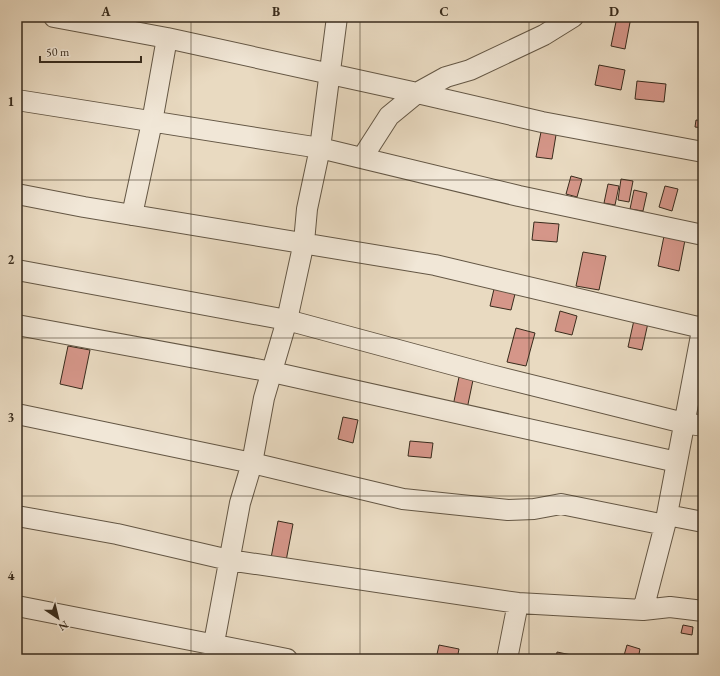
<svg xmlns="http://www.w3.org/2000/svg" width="720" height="676" viewBox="0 0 720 676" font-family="'EB Garamond',serif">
<rect width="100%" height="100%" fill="#e9dac1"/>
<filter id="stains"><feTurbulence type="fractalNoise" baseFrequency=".005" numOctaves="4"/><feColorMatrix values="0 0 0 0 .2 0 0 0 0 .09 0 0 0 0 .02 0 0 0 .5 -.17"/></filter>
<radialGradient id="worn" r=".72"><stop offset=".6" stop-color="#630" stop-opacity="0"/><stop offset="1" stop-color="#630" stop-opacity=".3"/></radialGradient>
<path fill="#d59689" stroke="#382b1c" d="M617 17H631L625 49 611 46Z
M599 65 625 70 621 90 595 85Z
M637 81 666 84 664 102 635 99Z
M696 120 703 121V128L695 127Z
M542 127 557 129 552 159 536 157Z
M571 176 582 179 577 197 566 194Z
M621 179 633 181 629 202 618 200Z
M608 184 619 186 615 205 604 203Z
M665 186 678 189 672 211 659 207Z
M634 190 647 193 643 211 630 209Z
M534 222 559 224 557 242 532 240Z
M665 231 686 235 679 271 658 266Z
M583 252 606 256 599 290 576 286Z
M494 289 515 294 511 310 490 306Z
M560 311 577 316 572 335 555 331Z
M634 320 648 323 642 350 628 347Z
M516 328 535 333 526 366 507 362Z
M68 346 90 350 82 389 60 384Z
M459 377 473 380 467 409 453 406Z
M343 417 358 420 353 443 338 439Z
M410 441 433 443 431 458 408 456Z
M278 521 293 524 286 561 271 558Z
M683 625 693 627 692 635 681 633Z
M439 645 459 649 457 659H436Z
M627 645 640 649 638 659H623Z
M557 652 576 656 575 659H556Z"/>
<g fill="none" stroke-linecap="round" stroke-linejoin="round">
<defs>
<path id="minor" d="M54 17 167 38 417 93 542 122 703 152
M17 100 320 148 519 196 703 235
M362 158 389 116 417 93 446 77 470 70 544 35 573 17
M17 194 84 207 435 265 702 328
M132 215 152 122 167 38
M17 270 287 320 487 374 684 423 703 426
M17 325 272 372 677 462
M17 414 252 463 403 499 508 510 534 509 561 504 665 525
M667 515 703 522
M17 516 117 534 229 560 518 603 643 610 670 607 703 611
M17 606 287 659
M643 610 665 525 703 325
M211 659 240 503 252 463 264 398 287 320 304 242 307 209 320 148 337 17
M507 659 518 603"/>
</defs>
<use href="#minor" stroke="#645745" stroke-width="22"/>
<use href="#minor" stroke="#f1e7d7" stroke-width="20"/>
</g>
<path fill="none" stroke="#382b1c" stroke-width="1" stroke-opacity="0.55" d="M191 17V659M360 17V659M529 17V659M17 180H703M17 338H703M17 496H703"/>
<rect width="720" height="676" fill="none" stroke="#e9dac1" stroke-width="44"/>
<g transform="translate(58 618) rotate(145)" stroke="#f1e7d7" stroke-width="3" paint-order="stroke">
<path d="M0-3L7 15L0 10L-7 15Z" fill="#382b1c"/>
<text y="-6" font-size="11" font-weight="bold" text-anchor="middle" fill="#382b1c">N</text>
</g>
<path d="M40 56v6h101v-6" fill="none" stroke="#382b1c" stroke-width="2"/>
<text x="46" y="56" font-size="12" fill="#382b1c" stroke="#f1e7d7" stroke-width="3" paint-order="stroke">50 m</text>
<rect x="22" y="22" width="676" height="632" fill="none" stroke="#382b1c" stroke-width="1.5"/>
<g font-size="13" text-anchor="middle" font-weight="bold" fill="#382b1c">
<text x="106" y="16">A</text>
<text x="276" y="16">B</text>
<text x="444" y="16">C</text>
<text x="614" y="16">D</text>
<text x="11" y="106">1</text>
<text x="11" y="264">2</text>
<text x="11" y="422">3</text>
<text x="11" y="580">4</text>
</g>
<rect width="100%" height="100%" filter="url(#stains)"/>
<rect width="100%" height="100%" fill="url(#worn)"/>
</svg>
